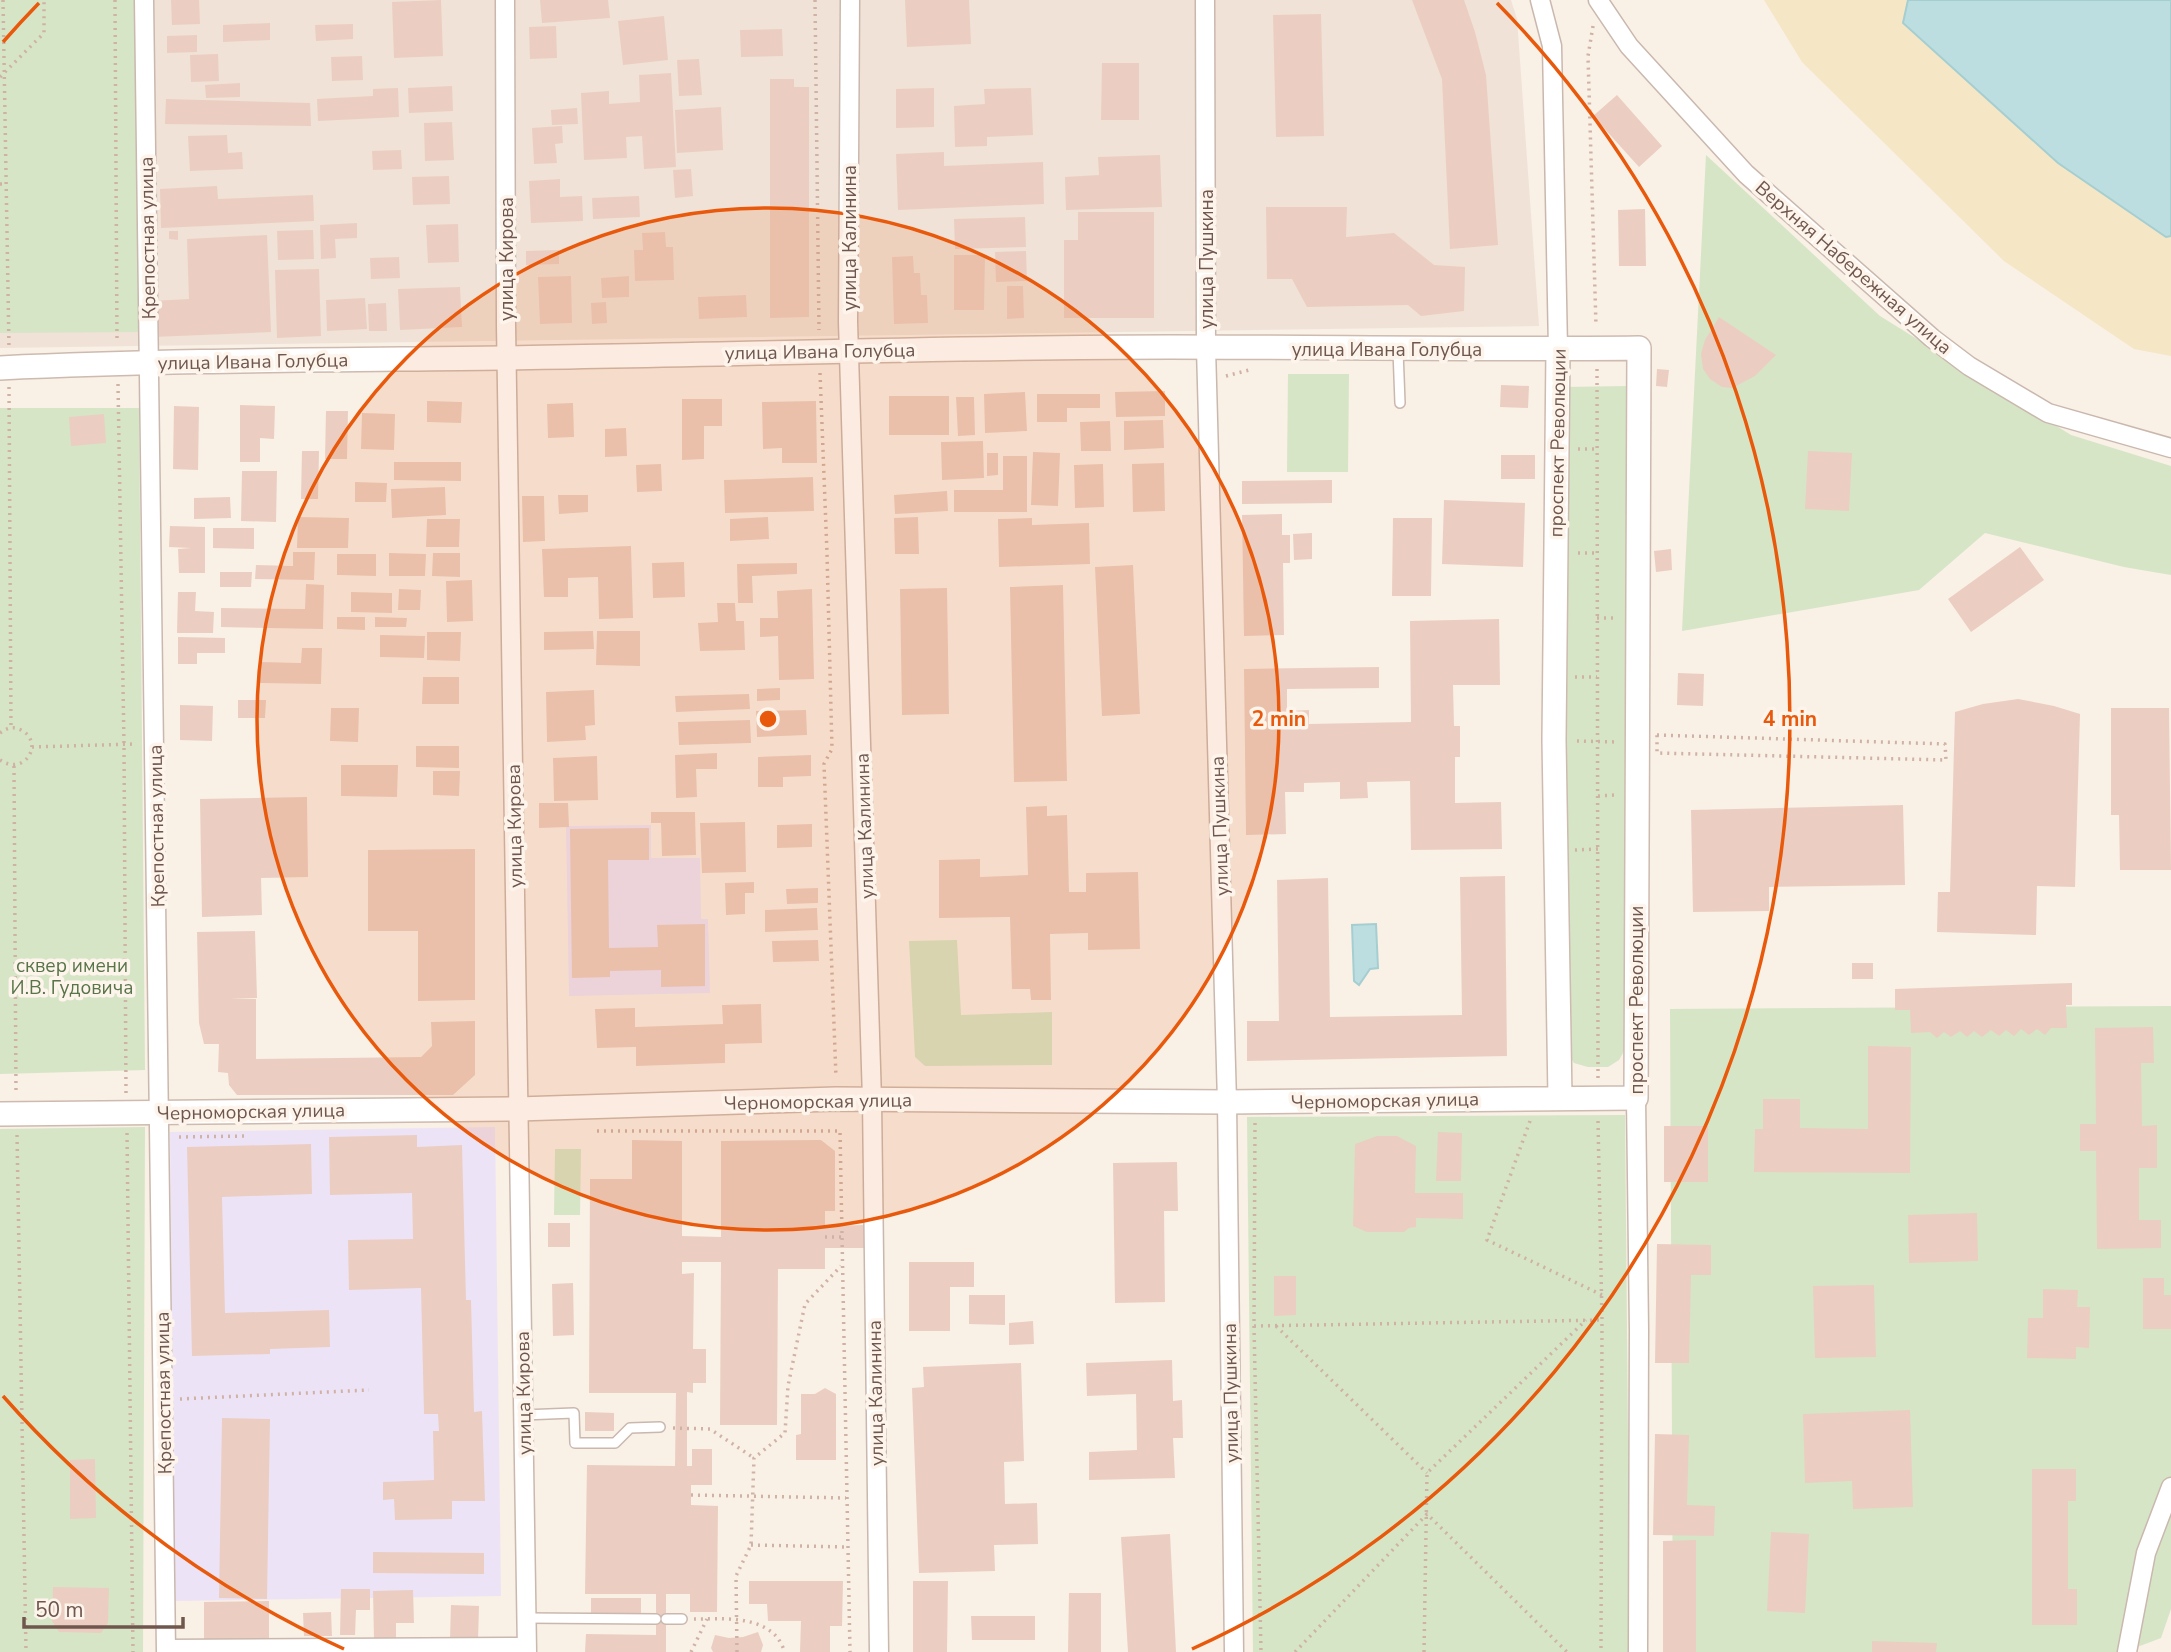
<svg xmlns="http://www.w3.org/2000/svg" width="2171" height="1652" viewBox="0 0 2171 1652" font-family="'Nunito Sans',sans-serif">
<rect width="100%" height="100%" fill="#f9f0e6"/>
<path fill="#f0e2d6" d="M0 0H1511L1517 19 1539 326 0 348Z"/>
<path fill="#ede3f6" d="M651 825V858H700L701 919H708L710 993 569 996 566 826Z
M495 1127 501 1596 175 1601 170 1132Z"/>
<path fill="#d6e5c6" d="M0 0H138L139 332 0 333Z
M1706 155 1880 316 2071 435 2171 466V575L2124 567 1985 533 1919 590 1682 631Z
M1288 374H1349L1348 472H1287Z
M1627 386 1628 1044 1619 1060 1608 1067H1588L1574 1063 1566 1051 1565 387Z
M0 408H139L145 1070 0 1074Z
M957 940 961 1015 1052 1012V1065L925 1066 915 1057 909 941Z
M2171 1006V1609L2161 1638 2124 1652H1673L1670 1009Z
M1625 1115 1630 1652H1253L1247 1117Z
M145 1127 143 1652H0V1129Z
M555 1149H581L580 1215H554Z"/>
<path fill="#f5e6c5" d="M1764 0H1908L1903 23 2058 163 2166 237 2171 236V356L2134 349 2004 261 1802 62Z"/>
<path fill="#bddee1" stroke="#a5ced1" stroke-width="2" d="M1908 0H2171V236L2166 237 2058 163 1903 23Z
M1376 924 1378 968 1370 969 1359 985 1354 981 1352 925Z"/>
<path fill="#ebcec1" d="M171 0H199L200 24 172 25Z
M441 0 443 56 394 58 392 2Z
M540 0H608L610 18 542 23Z
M905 0H969L971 44 907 47Z
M1412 0H1464L1475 32 1486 75 1498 245 1450 249 1442 79Z
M1321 14 1324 136 1276 137 1273 15Z
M664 16 668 60 623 65 618 21Z
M270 23V40L223 42V25Z
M353 24V39L316 41 315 25Z
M556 26 557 58 530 59 529 27Z
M782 29 783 56 741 57 740 30Z
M197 35V52L167 53V36Z
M218 54 219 81 191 82 190 55Z
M362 56 363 80 332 81 331 57Z
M699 59 702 95 679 96 677 60Z
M1102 63H1139V120H1101Z
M671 73 676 167 644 169 642 136 626 137 627 158 584 160 581 93 609 91V104L640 102 639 75Z
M770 79H794V87H809V317L770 318Z
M240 83V97L206 98 205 85Z
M452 86 453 111 409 113 408 88Z
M398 88 399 117 318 121 317 99 373 96V89Z
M934 88V127L896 128V89Z
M1031 88 1033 135 987 137V146L955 147 954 106 985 104 984 89Z
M1617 95 1662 146 1639 167 1593 116Z
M166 99 310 103 311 126 165 124Z
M721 107 723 150 677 153 675 110Z
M577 108 578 124 552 125 551 110Z
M452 122 454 160 425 161 424 123Z
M562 126 563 143 555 144 557 163 534 164 532 128Z
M227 135 228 153 242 152 243 169 190 171 188 136Z
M401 150 402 169 373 170 372 151Z
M944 152V166L1043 162 1044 204 898 210 896 154Z
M1160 155 1162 207 1066 210 1065 177 1099 175 1098 157Z
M691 169 693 196 675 198 673 170Z
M449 176 450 204 413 205 412 177Z
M560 179V197L582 196 583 221 531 223 529 181Z
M217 186 218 199 313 195 314 221 161 228 160 189Z
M639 196 640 217 593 219 592 198Z
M1266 207H1347L1346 237 1394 233 1434 265 1465 267 1464 311 1421 316 1408 305 1307 307 1292 279H1267Z
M1645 209 1646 266H1619L1618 210Z
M1078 212H1154V318H1064V240H1078Z
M1025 217 1026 247 955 249 954 219Z
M357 223V238L335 239 336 258 321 259 320 225Z
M458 224 459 262 428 263 426 225Z
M313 230 314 259 278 260 277 231Z
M169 231H178V240L169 239Z
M665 232 666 247H673L674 280 635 281 634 250H643L642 233Z
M267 235 271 332 153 337 152 301 189 299 187 239Z
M559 250V264L526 265V251Z
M1026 251 1027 281 996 282 995 252Z
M954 255H985L984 310H954Z
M913 256 914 273H920L921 295H927L928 323 894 324 892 257Z
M399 257 400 278 371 279 370 258Z
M319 269 321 336 277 338 275 270Z
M571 276 572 323 540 324 538 277Z
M629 276V297L602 298 601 278Z
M1007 286H1023L1024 318 1007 319Z
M460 287 462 327 400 330 398 289Z
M746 295 747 317 699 319 698 297Z
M365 298 367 329 327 331 326 300Z
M606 302 607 323 592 324 591 303Z
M386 303 387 331H369L368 304Z
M1719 317 1776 355 1755 376 1732 388 1722 387 1710 379 1703 369 1701 354 1705 340Z
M1657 369 1669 370 1667 387 1656 386Z
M1501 385 1529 386 1528 408 1500 407Z
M1165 391V416L1116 417 1115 392Z
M1025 392 1027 431 985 433 984 394Z
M1037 394H1100V408H1067V422H1037Z
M889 396H949V435H889Z
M956 397H974L975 435 958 436Z
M682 399H722V426H704V459L682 460Z
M427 401 462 402 461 423 427 422Z
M816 401 817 463H782V448L763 449 762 402Z
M573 403 574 437 548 438 547 404Z
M240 405 275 406 274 439 260 438V462H240Z
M174 406 199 407 198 470 173 469Z
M326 411H348L347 459H325Z
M362 413 395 414 394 450 361 449Z
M104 414 106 443 71 446 69 417Z
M1163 420 1164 448 1124 450V421Z
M1110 421 1111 451H1081L1080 422Z
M626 428 627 456 605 457V429Z
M983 441 984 478 942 480 941 442Z
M302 451H319L318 499H301Z
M1808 451 1852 453 1849 511 1805 509Z
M1033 452 1060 453 1058 506 1031 505Z
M987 453H998V475L987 476Z
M1501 455H1535V479H1501Z
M1003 456H1027V512H954V490H1003Z
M394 462H461V481L394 480Z
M1164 463 1165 511 1133 512 1132 464Z
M661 464 662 491 637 492 636 465Z
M1103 464 1104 507 1075 508 1074 465Z
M242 471H277L276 522 241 521Z
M813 477 814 511 725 513 724 480Z
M1332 480V503L1242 504V481Z
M355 482 387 483 386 502H355Z
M445 487 446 515 392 518 391 489Z
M947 491 948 511 895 514 894 495Z
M558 495H588V512L559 514Z
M522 496H544L545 541 523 542Z
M230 497 231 518 194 519V498Z
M1444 500 1525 503 1523 567 1442 564Z
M1282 514V535H1290V563H1283L1284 635 1244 636 1242 515Z
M298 517 349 518 348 548H297Z
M768 517 769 539 730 541V519Z
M918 517 919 554H895L894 518Z
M1032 518V525L1089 523 1090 564 999 567 998 519Z
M1393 518H1432L1431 596H1392Z
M427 519H460L459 547H426Z
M170 526 205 527V573H179L178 549 191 548 169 547Z
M213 528H254V549L213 548Z
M1312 533V559L1294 560 1293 534Z
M631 546 633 618 599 619 598 577 568 578V597H544L542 549Z
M2020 547 2044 580 1971 632 1948 599Z
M1671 549 1672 570 1656 572 1654 551Z
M293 552H315L314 580 255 579 256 565 293 566Z
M389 553 426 554 425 576H389Z
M433 553H460V577L432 576Z
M337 554H376V576L337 575Z
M684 562 685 597 653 598 652 563Z
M797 563V574L752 576 753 603H738L737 564Z
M1133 565 1140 714 1102 716 1095 567Z
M220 572H252L251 587H220Z
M472 580 473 621 447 622 446 581Z
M306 584 324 585 323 629 221 627V608L305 609Z
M1063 585 1067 781 1014 782 1010 587Z
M947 588 949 714 902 715 900 589Z
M399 589 421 590 420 610H398Z
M812 589 814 679 779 680 778 636 760 637V618H778L777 591Z
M178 592H196L195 611 214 612 213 633H177Z
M351 592 392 593V613L351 612Z
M717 603H735L736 621H744L745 650 700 651 698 623 718 622Z
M337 617H365V630L337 629Z
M375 617 407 618 406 627H375Z
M1499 619 1500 685H1453L1454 726H1460V757H1455V803L1501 802 1502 849 1411 850 1410 781 1367 782 1368 798 1340 799V782L1304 783V792H1285L1286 834 1246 835 1244 669 1379 667V688L1287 689V711L1309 710V724L1411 722 1410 621Z
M593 631 594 649 544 650V632Z
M597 631H640V666L596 665Z
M427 632H461L460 661 427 660Z
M380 635 425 636 424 658 380 657Z
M178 637 225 638V653H197V664H178Z
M302 648H322L321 684 260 683V662L301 663Z
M1678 673 1704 674 1703 706 1677 705Z
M423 677H459V704H422Z
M780 688V700L757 701V689Z
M594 690 595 725 585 726 586 740 547 742 546 692Z
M749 694 750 709 676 712 675 696Z
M2018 699 2054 706 2080 714 2075 887 2037 886 2036 935 1937 932 1938 892H1950L1955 712 1983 704Z
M238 700H266L265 718H238Z
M180 705 213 706 212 741 180 740Z
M331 708H359L358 742 330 741Z
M2111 708H2169L2171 870H2120L2119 815H2111Z
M806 710 807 735 757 737 756 711Z
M750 720 751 743 679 745 678 722Z
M416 746H459V768L416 767Z
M717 753V769H696L697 797 676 798 675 755Z
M811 755V776L783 777V787H758V757Z
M597 756 598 800 554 801 553 758Z
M341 765H398L397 797 341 796Z
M433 771H460L459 796 433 795Z
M307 797 308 877 261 878 262 915 202 917 200 799Z
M539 803H568L569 827 539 828Z
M1903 805 1905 885 1769 887V911L1693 912 1691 810Z
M1047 806V816L1067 815 1069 892H1086V873L1138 872 1140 949 1088 950V933L1050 934 1051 1000H1031L1030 989H1012L1010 917 939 918V860L980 859V877L1028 875 1026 807Z
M651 812H695L696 855 662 856 661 823H651Z
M745 822 746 872 702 873 700 823Z
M812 824V847L777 848V825Z
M649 828V860H608L609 948 658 947 657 925 705 924V986L661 987V970L610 971V977L572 978 570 829Z
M475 849V1000L418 1001V931H368V850Z
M1505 876 1507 1056 1247 1061V1021H1279L1277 880 1328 878 1330 1017 1462 1015 1460 877Z
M754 882V893H745V914L726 915 725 883Z
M818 888V903L787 904 786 889Z
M817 908 818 930 765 932V910Z
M255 931 257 998H230L256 999V1059L421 1057 432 1046 431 1022 475 1021V1075L453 1095H237L229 1085 228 1073 218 1072 219 1044H204L199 1023 197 932Z
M818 940 819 961 773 962 772 941Z
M1852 963H1873V979H1852Z
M2072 983V1005H2066L2067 1028H2051L2045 1035 2037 1029 2029 1035 2021 1029 2014 1036 2006 1030 1999 1036 1991 1030 1982 1037 1974 1031 1967 1037 1960 1031 1951 1037 1944 1032 1937 1038 1930 1032 1911 1033 1910 1010H1895V989Z
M761 1004 762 1043 725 1044V1063L636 1066V1047L597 1048 595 1009 635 1008V1027L723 1024 722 1005Z
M2153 1027 2154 1063H2141L2142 1126 2157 1125V1168H2139V1220H2161V1248L2097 1249 2096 1151H2080V1124H2096L2095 1028Z
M1868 1046 1911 1047 1910 1173 1754 1172 1755 1129H1763V1099H1800V1128L1868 1129Z
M1664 1126H1708V1182H1664Z
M1438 1132 1462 1133 1461 1181H1436Z
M417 1135V1147L462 1145 466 1300H471L474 1412 482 1411 485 1501H452V1519L395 1520 394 1499 383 1500V1482L434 1480 433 1431H439L438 1414H424L421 1288 349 1290 348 1240 413 1239 412 1193 330 1195 329 1137Z
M1377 1136H1397L1416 1146 1415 1193H1463V1219L1416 1218V1227L1409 1228 1404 1232H1367L1353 1226 1355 1144Z
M632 1140 682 1141V1236L721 1237V1141L821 1140 835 1151V1211H825V1226L864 1225V1248H825V1269H778L777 1425H720L721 1262H682V1274L694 1273 693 1349H706V1383H693V1393L687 1392V1466H692V1449H712V1485H691V1505L718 1506 717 1612H690V1594H666V1652H585L586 1634 656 1635V1594H585L587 1465 675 1466 676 1393H589L590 1179H632Z
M311 1144 312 1194 222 1197 225 1313 329 1310 330 1347 270 1349V1354L192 1356 187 1147Z
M1177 1162 1178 1211H1164L1165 1302 1115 1303 1113 1163Z
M1977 1213 1978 1261 1909 1263 1908 1215Z
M548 1223H570V1247H548Z
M1657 1244 1711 1245V1275H1691L1689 1363H1655Z
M909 1262H974V1287H950V1331H909Z
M1274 1276H1296V1315L1274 1316Z
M2143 1278H2164V1295H2171V1329H2143Z
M573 1283 574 1335 553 1336 552 1284Z
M1874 1285 1876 1357 1815 1358 1813 1286Z
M2043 1289 2078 1290 2077 1307H2090L2089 1348 2076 1347V1359L2027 1358 2028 1318H2043Z
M969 1295H1005V1325L969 1324Z
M1033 1321 1034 1344 1009 1345V1323Z
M1172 1360 1173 1401 1182 1400 1183 1438H1173L1175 1478 1089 1480V1452L1137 1450 1136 1394 1087 1396 1086 1363Z
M1021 1363 1024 1461 1004 1462 1005 1504 1037 1503 1038 1544 994 1545 995 1571 919 1573 912 1388 924 1387 923 1367Z
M825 1388 836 1394V1460H796V1435L801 1434V1394H815Z
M1910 1410 1913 1507 1853 1509 1852 1481 1805 1483 1803 1414Z
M585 1412 614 1413V1431H585Z
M222 1418 270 1419 267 1599 219 1598Z
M1655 1434 1689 1435 1687 1505 1715 1506 1714 1536 1653 1535Z
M95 1459 96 1518 70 1519V1460Z
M2032 1469H2076V1501H2068V1589H2077V1625H2032Z
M1771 1532 1809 1534 1805 1613 1767 1611Z
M1170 1534 1176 1652H1128L1121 1537Z
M1696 1540V1652H1663V1541Z
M373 1552 484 1553V1574L373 1573Z
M749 1581H843L842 1626H830V1652H800L801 1621H768L767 1604H749Z
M913 1581H948L947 1652H913Z
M53 1587 109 1588 108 1623 101 1633 59 1632 52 1621Z
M341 1589H370V1610H356L355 1635H340Z
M413 1590 414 1623H396V1638L374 1639 373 1591Z
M1069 1593H1101V1652H1068Z
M591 1598H641V1613H591Z
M269 1601V1640L204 1641V1602Z
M451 1605 479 1606 478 1640 450 1639Z
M331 1612 332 1636H304L303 1613Z
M971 1616H1035V1640H972Z
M758 1632 763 1645 761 1652H713L711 1648 715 1635 729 1638 743 1637Z
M1872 1641 1937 1643 1936 1652H1872Z"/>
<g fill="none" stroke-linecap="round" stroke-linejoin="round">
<defs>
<path id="lane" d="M1398 350 1400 403
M523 1415 574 1413 575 1443H615L630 1428 660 1427
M527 1618 656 1619
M666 1619H682"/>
<path id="street" d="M144 0 166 1652
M505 0 506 325 527 1652
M850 0 848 322 872 1100 879 1652
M1205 0 1206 348 1227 1102 1234 1652
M1540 0 1552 46 1558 349
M1598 0 1629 46 1746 174 1932 338 1969 366 2048 413 2171 448
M1636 1098 1639 1330 1638 1652
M166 1649 527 1647
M2127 1652 2146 1553 2171 1487"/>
<path id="secondary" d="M1558 349 1554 740 1560 1098
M0 368C167 360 335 360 502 358 725 355 947 347 1170 347 1326 347 1483 350 1639 348L1636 1098 1227 1102 836 1099 518 1109 0 1114"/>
</defs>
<use href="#lane" stroke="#cab8ae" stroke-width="12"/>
<use href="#street" stroke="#cab8ae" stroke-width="21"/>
<use href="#secondary" stroke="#cebaaf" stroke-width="26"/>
<path stroke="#d0b2a5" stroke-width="3.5" stroke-dasharray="2 5" stroke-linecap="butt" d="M3 0 9 348
M115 0 117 341
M815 0 819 330
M1593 26 1588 56 1596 326
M0 77 44 33V0
M0 184H7
M1597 369 1598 1078
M820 373 827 553 832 749 824 764 836 1077
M1226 376 1249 370
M118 384 124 745 126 1093
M9 387 11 728
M1578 449H1597
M1578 553H1597
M1597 618H1616
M1575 677H1597
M0 733C7 728 13 726 21 730 45 742 25 777 0 760
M1657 735 1945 744 1946 760 1657 753Z
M1577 741 1618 742
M32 747 135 744
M14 766 16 1092
M1598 796 1616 795
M1575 850 1598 849
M1530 1121 1487 1240 1602 1295
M1598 1121 1602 1320 1601 1652
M1255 1123 1254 1327 1261 1652
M597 1131H840L850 1652
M127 1133 133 1652
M17 1135 26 1652
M179 1137 248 1136
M825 1237H841
M1254 1326 1602 1320
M1276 1326 1427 1473
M180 1399 369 1390
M673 1428 710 1429 754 1458
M691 1495 846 1498
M751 1545 847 1547
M694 1619C720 1619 757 1615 777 1637 780 1641 783 1647 785 1652
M691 1652 707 1619
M737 1652 736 1576 751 1545 754 1458 785 1433 788 1386 805 1304 841 1266
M1295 1652 1427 1514 1567 1652
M1424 1652 1427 1473 1586 1320"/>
<use href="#lane" stroke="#fff" stroke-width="9"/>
<use href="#street" stroke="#fff" stroke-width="18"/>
<use href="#secondary" stroke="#fff" stroke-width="23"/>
</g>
<circle cx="768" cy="719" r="511" fill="#e8590c" fill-opacity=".12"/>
<g fill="none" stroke="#e8590c" stroke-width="3.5">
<circle cx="768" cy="719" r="511"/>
<path d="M344 1649A1022 1022 0 0 1 3 1396M3 42A1022 1022 0 0 1 39 3M1497 3A1022 1022 0 0 1 1192 1649"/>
</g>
<g text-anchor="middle" stroke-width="7" stroke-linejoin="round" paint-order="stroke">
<g font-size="19" fill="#70574e" stroke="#fdf5ec">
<text transform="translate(147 238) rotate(-91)" y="7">Крепостная улица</text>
<text transform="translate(849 238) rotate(-90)" y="7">улица Калинина</text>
<text transform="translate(506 259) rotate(-90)" y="7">улица Кирова</text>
<text transform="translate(1206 259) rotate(-90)" y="7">улица Пушкина</text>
<text transform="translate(1854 267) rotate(41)" y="7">Верхняя Набережная улица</text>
<text x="1387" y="356">улица Ивана Голубца</text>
<text transform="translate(820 351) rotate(-1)" y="7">улица Ивана Голубца</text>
<text transform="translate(253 361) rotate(-1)" y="7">улица Ивана Голубца</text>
<text transform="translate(1557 443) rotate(-89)" y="7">проспект Революции</text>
<text transform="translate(156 826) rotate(-91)" y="7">Крепостная улица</text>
<text transform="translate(514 826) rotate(-91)" y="7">улица Кирова</text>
<text transform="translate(864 826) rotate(-92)" y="7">улица Калинина</text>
<text transform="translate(1219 826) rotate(-92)" y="7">улица Пушкина</text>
<text transform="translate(1636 1000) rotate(-90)" y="7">проспект Революции</text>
<text transform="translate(1385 1100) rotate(-1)" y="7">Черноморская улица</text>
<text transform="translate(818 1101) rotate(-1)" y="7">Черноморская улица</text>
<text transform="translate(251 1111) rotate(-1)" y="7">Черноморская улица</text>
<text transform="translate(163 1393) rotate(-91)" y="7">Крепостная улица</text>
<text transform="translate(523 1393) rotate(-91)" y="7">улица Кирова</text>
<text transform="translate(875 1393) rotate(-91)" y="7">улица Калинина</text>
<text transform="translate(1230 1393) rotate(-91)" y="7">улица Пушкина</text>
</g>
<g font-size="19" fill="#587448" stroke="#fdf5ec">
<text x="72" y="972">сквер имени<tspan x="72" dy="22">И.В. Гудовича</tspan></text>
</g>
</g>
<circle cx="768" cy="719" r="10" fill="#e8590c" stroke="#fdf5ec" stroke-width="3.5"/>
<g font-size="21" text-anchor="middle" font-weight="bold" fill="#e8590c" stroke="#fdf5ec" stroke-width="7" stroke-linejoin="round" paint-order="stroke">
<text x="1279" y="726">2 min</text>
<text x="1790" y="726">4 min</text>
</g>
<path d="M24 1617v10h159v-10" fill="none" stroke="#70574e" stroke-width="3.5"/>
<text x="35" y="1617" font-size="21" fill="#70574e" stroke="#fdf5ec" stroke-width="5" paint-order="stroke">50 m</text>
</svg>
